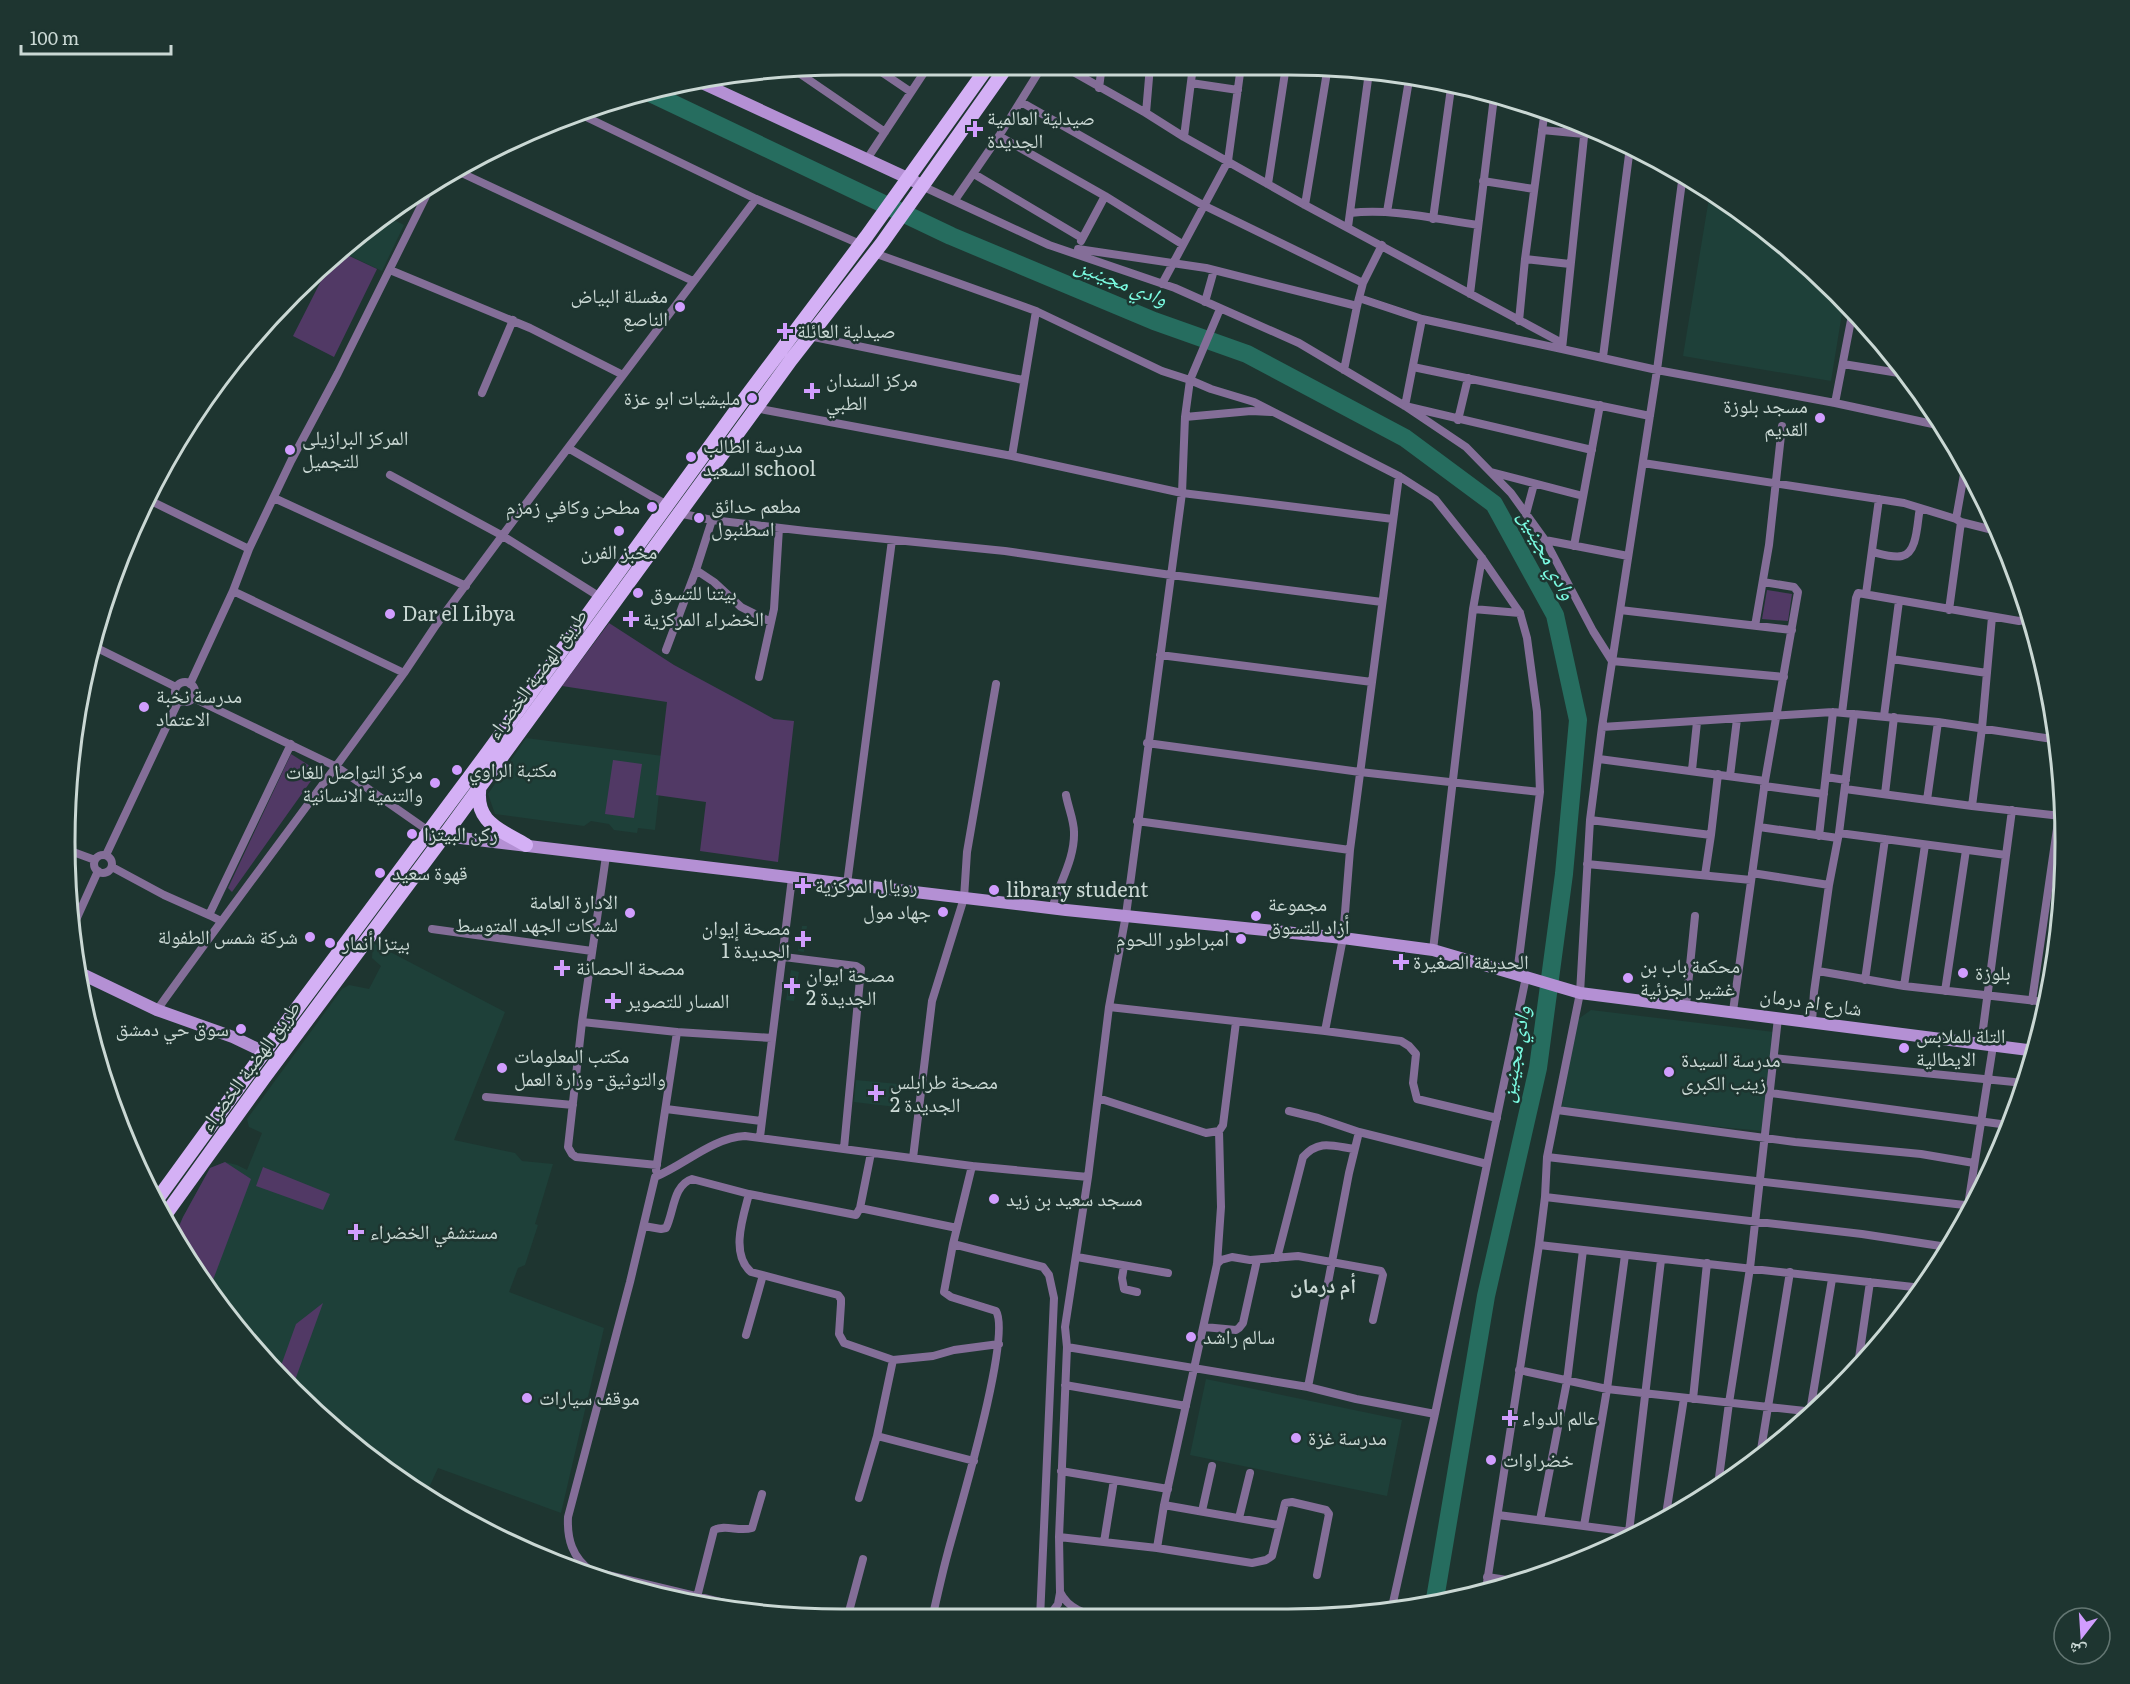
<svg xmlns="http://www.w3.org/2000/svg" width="2130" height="1684" viewBox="0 0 2130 1684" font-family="Literata,'Noto Naskh Arabic',serif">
<rect width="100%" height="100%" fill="#1e3530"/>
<path fill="#1e4039" d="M1710 192 1800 257 1844 301 1831 381 1683 356Z
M390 218 404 225 382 271 344 253Z
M526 738 663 756 655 830 638 828 637 833 614 830 609 824 591 821 584 826 495 814 488 794Z
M802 926H807L804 952 798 951Z
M373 943 505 1012 454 1140 515 1153 522 1161 553 1164 535 1224 538 1225 525 1265 518 1268 509 1292 604 1328 561 1513 438 1468 427 1492 369 1459 257 1354 174 1238 183 1217 210 1168 225 1162 237 1165 247 1170 262 1133 249 1127 247 1119 342 989 349 985 369 989 381 966 372 958Z
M791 970 799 972 794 1001 786 1000Z
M1591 1010 1774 1032 1763 1131 1561 1112 1577 1020Z
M856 1080 898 1084 896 1107 854 1102Z
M1206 1379 1402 1420 1387 1496 1190 1455Z"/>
<path fill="#513965" d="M343 253 377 269 334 357 293 336 326 271 322 269Z
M1767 590 1792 594 1788 621 1762 619Z
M609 623 674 665 774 719 794 721 778 862 700 851 706 802 656 795 667 702 562 686Z
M291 754 318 771 232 892 228 888Z
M613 760 642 764 634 818 605 814Z
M225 1162 251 1179 210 1288 174 1238 183 1217 210 1168Z
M263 1167 330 1194 323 1210 256 1186Z
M323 1303 294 1383 303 1391 301 1395 278 1374 296 1324Z"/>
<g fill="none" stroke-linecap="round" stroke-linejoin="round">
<path stroke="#266d5f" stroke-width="18" d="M644 90 951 236 1154 321 1247 354 1405 438 1494 504 1555 615 1578 720 1564 874 1538 1068 1486 1296 1435 1599"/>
<path stroke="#846e98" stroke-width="8" d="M871 65 911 92
M1061 65 1146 113 1184 137 1305 205 1562 343
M796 71 885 132
M1191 83 1238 90
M1099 88 1102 65
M1021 102 1203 205 1363 283 1359 298
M1146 113 1150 66
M582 115 756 199 860 244
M1542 130 1584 134
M999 136 1105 196 1182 244
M1184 137 1193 66
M867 159 929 65
M453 169 693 281
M974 174 1082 238
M1483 181 1534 189
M1268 184 1286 66
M922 186 1049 245 1175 288 1299 343 1405 406 1466 447 1511 493 1545 540 1593 631 1612 661
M955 200 999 136 1043 65
M1305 205 1328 66
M1387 212 1409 80
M1350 213C1392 208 1436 219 1478 225
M1433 219 1451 88
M1348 227 1369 72
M1081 241 1105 196
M1078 249 1206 268 1357 306 1359 298 1422 319 1562 349 1585 127
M874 253 1036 311 1162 371 1190 380 1220 309
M1525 259 1570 264
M390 270 530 328 623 375
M1363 283 1382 245
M1162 284 1228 161 1241 66
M1470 294 1494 97
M1205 302 1214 270
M1422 319 1405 406 1592 450
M1519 321 1525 259 1545 109
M1851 321 1867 324
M809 336 1023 380
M1562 349 1657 370 1835 403 1942 426
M1603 357 1630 147
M1843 364 1905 374
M1413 367 1650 416
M1344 370 1357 306
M482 393 513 320
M1835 403 1853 310
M755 408 1012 456 1182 493 1393 519
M1185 417 1251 411 1271 412
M1458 420 1468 378
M568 448 667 505
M1012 456 1036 311
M1643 463 1904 503 1956 519
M1491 472 1583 496
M390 475 503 536 600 597
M1399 476 1350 850 1343 938 1325 1031 1401 1041 1409 1046 1416 1054 1413 1083 1417 1099 1497 1118
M274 498 466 586
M149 500 249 549
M678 513 712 520
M1526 514 1534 484
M1961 522 1997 531
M1545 540 1628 556
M1574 546 1600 405
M1873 552C1881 554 1893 558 1902 556 1918 553 1917 521 1920 508
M696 570 714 582 741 607 771 622
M1866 594 1879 499
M1473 609 1520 613
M1620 610 1792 630
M1949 610 1961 522 1956 519 1966 463
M1755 626 1769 545 1782 426
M91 645 176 687
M666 650 696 570 712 520 806 531 1005 551 1171 575 1382 602
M1160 655 1372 682
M1892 659 1987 673
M1612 661 1784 677
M2038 662H2041
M404 673 436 625 522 509 756 199
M759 677 774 609 779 528
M175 692a10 10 0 1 1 20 0a10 10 0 1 1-20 0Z
M190 684 233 591 249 549 291 461 338 373 431 186
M193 698 337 767 430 832
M1842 713 1856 598 1858 593 2019 621 2030 619
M1884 716 1899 601
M1602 727 1833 712 1938 722 2059 740
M1147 743 1360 772 1540 792
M1599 759 1765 781
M1692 770 1697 722
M1730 776 1737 719
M1826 777 1846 780
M1764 786 1824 794
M1845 789 1972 806 2061 816
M1885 794 1894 717
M1927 800 1938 722
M1972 806 1982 728 1992 617
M1590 820 1711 835
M1137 821 1350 850
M1759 827 1838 838
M1839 833 2006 855
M1819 836 1833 712
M65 849 95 860
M94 864a9 9 0 1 1 18 0a9 9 0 1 1-18 0Z
M106 855 179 700
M606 856 582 1022 568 1147 572 1154 576 1157 657 1165
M1587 864 1751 880
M112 867 164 895 209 915
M1752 873 1829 885
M1705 875 1711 835 1718 774
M847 884 892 540
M1052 909C1059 883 1075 859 1074 832 1074 820 1068 807 1066 795
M221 921 209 915 291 744
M75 922 98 871
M432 929 592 951
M1433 950 1473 609 1482 558
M784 957 856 966 861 969 844 1148
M1818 971 1904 986 2046 1002
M1865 980 1885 839
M1904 986 1925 845
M1945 991 1966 850
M2032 1001 2059 815
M1686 1005 1695 916
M1109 1007 1325 1031
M157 1010C238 897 323 786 404 673L233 591
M1733 1011 1765 781 1798 592 1794 587 1763 582
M582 1022 677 1032 772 1038
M1812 1022 1814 992 1829 885 1839 833 1854 714
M1981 1044 2012 810
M1774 1058 2024 1083
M1771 1093 2008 1125
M486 1097 573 1105
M1098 1098 1206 1133 1219 1131 1223 1125 1236 1022
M666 1109 761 1121
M1557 1110 1795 1142 1921 1154 1974 1163
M1289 1111 1318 1118 1359 1132
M760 1137 792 878
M1547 1157 1973 1206
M913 1158 932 1001 964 898 967 852 996 684
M656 1170 677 1032
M1088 1177 1109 1007 1126 915 1182 493 1185 417 1190 380 1211 389 1254 402 1399 476 1435 499 1482 558 1520 613 1527 638 1537 712 1540 792 1517 974
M749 1194C743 1217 730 1254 751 1272L838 1295 841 1299V1304L839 1334 844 1343 893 1360 933 1356 954 1350 999 1344
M1545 1197 1862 1234 1947 1247
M860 1208 957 1228
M1966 1218 1993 1046
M644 1226 661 1229 666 1228C674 1212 673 1185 692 1179L749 1194 856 1215 860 1208 871 1153
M953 1244 1043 1267 1049 1275 1054 1298 1040 1619
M1539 1245 1922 1288
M1077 1257 1168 1273
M1277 1258 1303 1157C1319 1139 1333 1146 1354 1149
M1217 1264 1221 1260 1232 1257 1250 1260 1298 1256 1381 1271 1383 1275 1373 1320
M1124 1266 1122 1278 1124 1289 1137 1292
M1910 1307 1913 1287
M1204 1327 1236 1330 1239 1328 1243 1323 1257 1260
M746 1335 763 1275
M1067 1347 1308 1387 1356 1399 1435 1414
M1858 1365 1870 1282
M1519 1370 1607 1389 1814 1412
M1065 1385 1186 1406
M1308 1387 1349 1173 1359 1132 1487 1164
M1693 1399 1707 1263
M1809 1418 1832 1279
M877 1436 974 1461
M1760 1456 1790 1272
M1061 1471 1168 1489
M1718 1485 1729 1403 1750 1268 1778 1018
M859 1498 877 1436 893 1360
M1164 1505 1278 1525
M1202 1511 1212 1466
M1498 1515 1638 1533
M1239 1518 1250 1473
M1540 1520 1567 1381 1583 1250
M1665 1521 1684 1398
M1584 1526 1607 1389 1625 1255
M1629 1532 1661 1260
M1059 1537 1157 1548 1252 1563 1266 1560 1272 1556 1285 1503 1292 1502 1326 1510 1329 1514 1317 1575
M1104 1542 1114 1480
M1157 1548 1164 1505 1217 1264 1221 1207 1219 1131
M1487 1577 1520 1582
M1486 1589 1539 1245 1545 1197 1547 1157 1580 993 1590 820 1602 727 1657 370 1683 174
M697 1597 714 1530C725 1524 739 1532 752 1528L762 1494
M1392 1607 1435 1414 1526 977
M758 1611 591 1571C572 1557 567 1539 568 1517L630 1282 655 1177C686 1164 712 1138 745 1136L972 1166 1088 1177 1065 1327 1067 1347 1059 1537 1060 1592C1070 1612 1089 1614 1109 1619
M847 1619 863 1559
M932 1619C937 1597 942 1574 948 1552 958 1514 1012 1337 996 1311L951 1297 944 1292 953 1244 972 1166
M1047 1619 1058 1604 1060 1593
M1063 1619 1076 1610"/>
<path stroke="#b490d4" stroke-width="12" d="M702 83 916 182
M430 832 444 836 1066 910 1343 938 1433 950 1580 993 2036 1051
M82 974 157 1010 233 1037 264 1052"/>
<path stroke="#d4b0f5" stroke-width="14" d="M480 784C473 822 499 829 526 845
M156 1201 254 1066 488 752 742 402 866 237 989 65
M163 1218 264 1078 444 836 791 360 882 243 1008 65"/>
</g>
<g fill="#d19dfe" stroke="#1e3530" stroke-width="2">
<path d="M972 120h6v6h6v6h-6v6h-6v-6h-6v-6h6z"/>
<circle cx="680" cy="307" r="6"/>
<path d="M782 322h6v6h6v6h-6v6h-6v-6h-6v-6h6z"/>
<path d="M809 382h6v6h6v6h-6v6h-6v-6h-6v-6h6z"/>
<circle cx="752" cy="398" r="6"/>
<circle cx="1820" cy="418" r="6"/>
<circle cx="290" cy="450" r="6"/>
<circle cx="691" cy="457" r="6"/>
<circle cx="652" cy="507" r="6"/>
<circle cx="699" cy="518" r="6"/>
<circle cx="619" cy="531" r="6"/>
<circle cx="638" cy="593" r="6"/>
<circle cx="390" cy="614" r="6"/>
<path d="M628 610h6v6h6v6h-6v6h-6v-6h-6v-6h6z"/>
<circle cx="144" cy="707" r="6"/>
<circle cx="457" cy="770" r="6"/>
<circle cx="435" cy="783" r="6"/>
<circle cx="412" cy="834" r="6"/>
<circle cx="380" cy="873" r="6"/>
<path d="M800 877h6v6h6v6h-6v6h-6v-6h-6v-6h6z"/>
<circle cx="994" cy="890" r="6"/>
<circle cx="943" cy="912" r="6"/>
<circle cx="630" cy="913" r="6"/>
<circle cx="1256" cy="916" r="6"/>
<circle cx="310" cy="937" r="6"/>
<path d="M800 930h6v6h6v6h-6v6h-6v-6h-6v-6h6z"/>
<circle cx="1241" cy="939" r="6"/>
<circle cx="330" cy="943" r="6"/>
<path d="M1398 953h6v6h6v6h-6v6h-6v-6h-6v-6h6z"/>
<path d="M559 959h6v6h6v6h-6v6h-6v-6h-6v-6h6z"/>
<circle cx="1963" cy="973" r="6"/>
<circle cx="1628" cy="978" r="6"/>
<path d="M789 977h6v6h6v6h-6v6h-6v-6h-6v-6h6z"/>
<path d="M610 992h6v6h6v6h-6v6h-6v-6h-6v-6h6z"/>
<circle cx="241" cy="1029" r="6"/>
<circle cx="1904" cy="1048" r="6"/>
<circle cx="502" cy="1068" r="6"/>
<circle cx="1669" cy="1072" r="6"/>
<path d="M873 1084h6v6h6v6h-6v6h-6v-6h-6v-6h6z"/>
<circle cx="994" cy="1199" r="6"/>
<path d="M353 1223h6v6h6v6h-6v6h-6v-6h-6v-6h6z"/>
<circle cx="1191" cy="1337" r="6"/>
<circle cx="527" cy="1398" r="6"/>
<path d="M1507 1409h6v6h6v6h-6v6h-6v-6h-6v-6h6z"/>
<circle cx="1296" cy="1438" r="6"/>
<circle cx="1491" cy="1460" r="6"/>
</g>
<g text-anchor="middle" stroke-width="5" stroke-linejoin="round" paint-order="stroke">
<g font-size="20" fill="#cad8d4" stroke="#1e3530" text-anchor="start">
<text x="987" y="125">صيدلية العالمية<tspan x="987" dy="23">الجديدة</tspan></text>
<text x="668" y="303" text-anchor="end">مغسلة البياض<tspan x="668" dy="23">الناصع</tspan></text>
<text x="797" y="338">صيدلية العائلة</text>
<text x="826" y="387">مركز السندان<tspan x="826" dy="23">الطبي</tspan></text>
<text x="740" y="405" text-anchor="end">مليشيات ابو عزة</text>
<text x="1808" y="413" text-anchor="end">مسجد بلوزة<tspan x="1808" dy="23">القديم</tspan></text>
<text x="302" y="445">المركز البرازيلى<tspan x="302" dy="23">للتجميل</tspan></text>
<text x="703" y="453">مدرسة الطالب<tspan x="703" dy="23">السعيد school</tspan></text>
<text x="711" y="513">مطعم حدائق<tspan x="711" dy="23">اسطنبول</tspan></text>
<text x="640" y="514" text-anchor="end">مطحن وكافي زمزم</text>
<text x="619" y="559" text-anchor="middle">مخبز الفرن</text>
<text x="650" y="600">بيتنا للتسوق</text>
<text x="402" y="621">Dar el Libya</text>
<text x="643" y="626">الخضراء المركزية</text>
<text x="156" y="703">مدرسة نخبة<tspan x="156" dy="23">الاعتماد</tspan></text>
<text x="469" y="777">مكتبة الراوي</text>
<text x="423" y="779" text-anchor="end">مركز التواصل للغات<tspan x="423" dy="23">والتنمية الانسانية</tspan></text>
<text x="424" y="841">ركن البيتزا</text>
<text x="392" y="880">قهوة سعيد</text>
<text x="815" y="893">رويال المركزية</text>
<text x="1006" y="897">library student</text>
<text x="618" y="909" text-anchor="end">الادارة العامة<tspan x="618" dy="23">لشبكات الجهد المتوسط</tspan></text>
<text x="1268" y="911">مجموعة<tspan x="1268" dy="23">أزاد للتسوق</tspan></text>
<text x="931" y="919" text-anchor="end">جهاد مول</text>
<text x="790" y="935" text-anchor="end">مصحة إيوان<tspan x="790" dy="23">الجديدة 1</tspan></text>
<text x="298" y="944" text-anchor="end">شركة شمس الطفولة</text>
<text x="1229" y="946" text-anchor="end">امبراطور اللحوم</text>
<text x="342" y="950">بيتزا أنمار</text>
<text x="1413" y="969">الحديقة الصغيرة</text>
<text x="1640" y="973">محكمة باب بن<tspan x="1640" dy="23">غشير الجزئية</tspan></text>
<text x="576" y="975">مصحة الحصانة</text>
<text x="1975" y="980">بلوزة</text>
<text x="806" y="982">مصحة ايوان<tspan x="806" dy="23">الجديدة 2</tspan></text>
<text x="626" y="1008">المسار للتصوير</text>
<text x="229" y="1036" text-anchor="end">سوق حي دمشق</text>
<text x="1916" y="1043">التلة للملابس<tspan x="1916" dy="23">الايطالية</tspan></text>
<text x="514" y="1063">مكتب المعلومات<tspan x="514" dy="23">والتوثيق- وزارة العمل</tspan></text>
<text x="1681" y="1067">مدرسة السيدة<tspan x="1681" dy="23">زينب الكبرى</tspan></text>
<text x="890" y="1089">مصحة طرابلس<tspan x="890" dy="23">الجديدة 2</tspan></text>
<text x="1006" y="1206">مسجد سعيد بن زيد</text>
<text x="370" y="1239">مستشفي الخضراء</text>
<text x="1203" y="1344">سالم راشد</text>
<text x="539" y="1405">موقف سيارات</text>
<text x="1522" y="1425">عالم الدواء</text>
<text x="1308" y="1445">مدرسة غزة</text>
<text x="1503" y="1467">خضراوات</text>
</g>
<g font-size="20" fill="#cad8d4" stroke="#1e3530">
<text transform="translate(537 674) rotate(-54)" y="7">طريق الهضبة الخضراء</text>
<text transform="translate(1811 1002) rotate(8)" y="7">شارع ام درمان</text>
<text transform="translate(250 1066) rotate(-54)" y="7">طريق الهضبة الخضراء</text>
</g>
<g font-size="21" font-style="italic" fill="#7bfce2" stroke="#1e3530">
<text transform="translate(1121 282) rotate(22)" y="7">وادي مجينين</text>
<text transform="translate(1547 555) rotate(62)" y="7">وادي مجينين</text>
<text transform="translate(1515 1054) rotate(-80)" y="7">وادي مجينين</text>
</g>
<g font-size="21" font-weight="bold" fill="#cad8d4" stroke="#1e3530">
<text x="1323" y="1293">أم درمان</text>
</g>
</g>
<path d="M0 0H2130V1684H0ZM842 75H1288A767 767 0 0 1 2055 842V842A767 767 0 0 1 1288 1609H842A767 767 0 0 1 75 842V842A767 767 0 0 1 842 75Z" fill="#1e3530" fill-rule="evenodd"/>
<path fill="none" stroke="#cad8d4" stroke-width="3" d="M842 75H1288A767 767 0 0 1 2055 842V842A767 767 0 0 1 1288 1609H842A767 767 0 0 1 75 842V842A767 767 0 0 1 842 75Z"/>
<g transform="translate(2082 1636) rotate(197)"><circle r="28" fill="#1e3530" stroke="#637672" stroke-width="1.5"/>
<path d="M0-4.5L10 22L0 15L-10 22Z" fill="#d19dfe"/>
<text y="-9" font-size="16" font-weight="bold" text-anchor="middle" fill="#cad8d4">ش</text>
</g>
<path d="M21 45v9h150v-9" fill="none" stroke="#cad8d4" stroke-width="3"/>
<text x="30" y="45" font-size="18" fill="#cad8d4" stroke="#1e3530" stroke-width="4.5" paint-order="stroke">100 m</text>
</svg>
